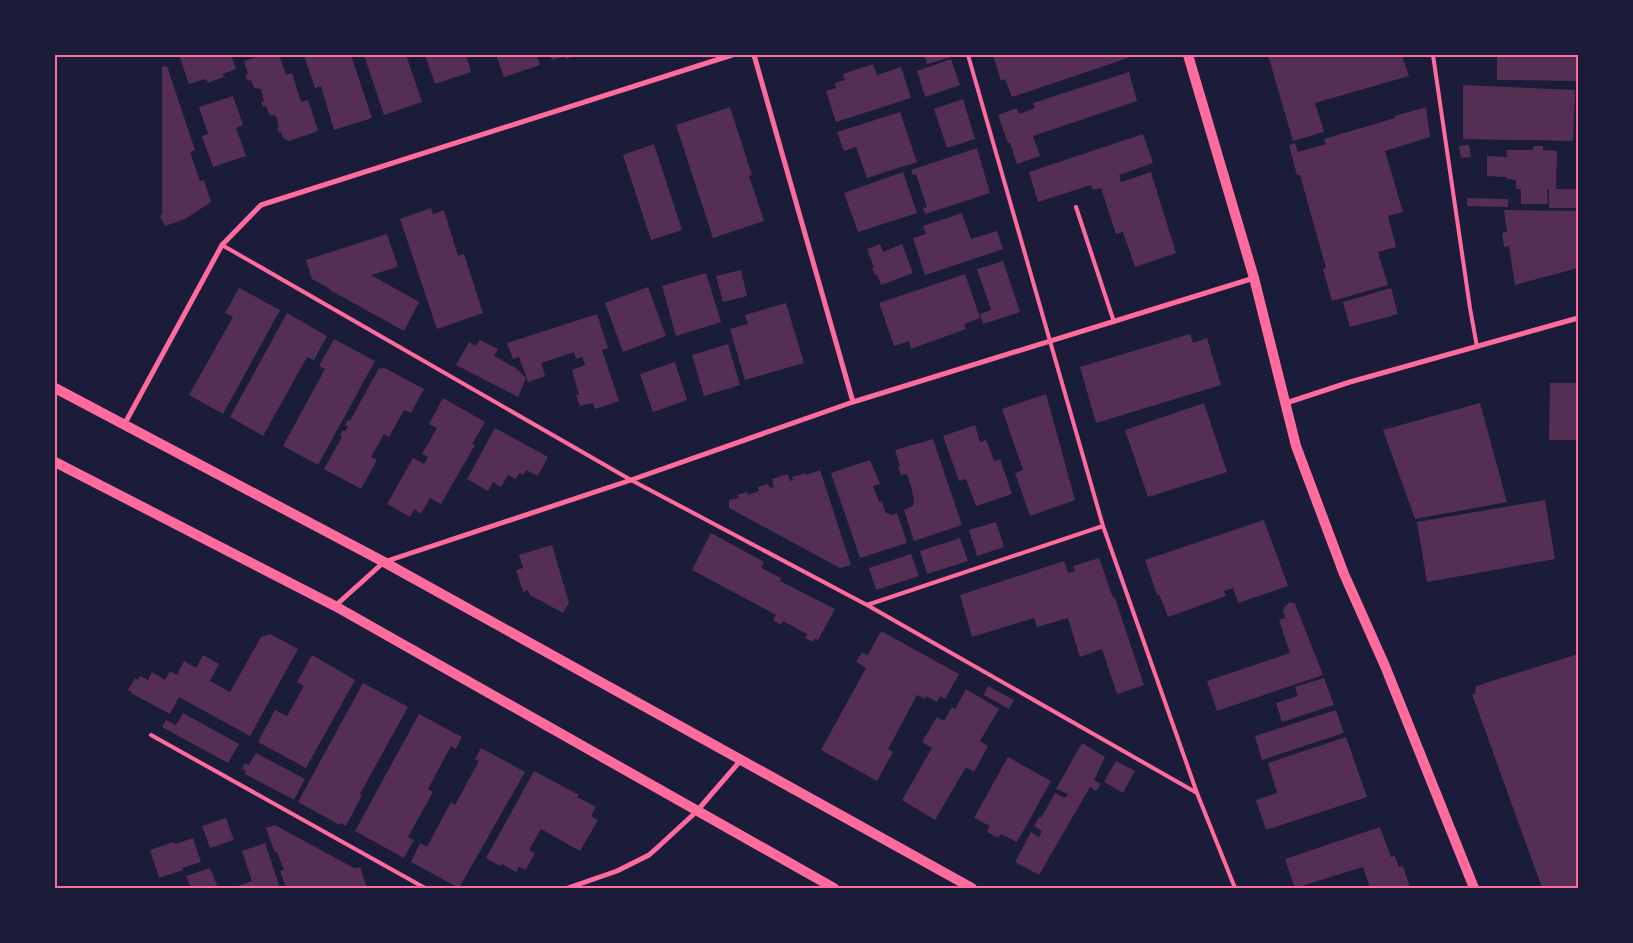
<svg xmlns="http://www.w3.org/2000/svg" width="1633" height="943" viewBox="0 0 1633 943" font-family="'Sofia Sans Condensed',sans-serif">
<rect width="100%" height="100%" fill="#1b1b3a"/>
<path fill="#542f53" d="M179 55H231L236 69 223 74 224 77 208 83 206 79 189 84Z
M263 55H279L286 75 292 73 301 102 308 100 318 131 289 141 283 138 281 132 279 133 277 128 279 127 276 116 269 114 266 106 263 107 261 102 264 101 261 89 254 88 251 80 247 81 246 75 248 74 244 61Z
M304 55H351L372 118 334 130 321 86 315 88Z
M364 55H406L422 102 384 115Z
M425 55H466L471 72 435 84Z
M496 55H537L540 65 504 77Z
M550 55H576L566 59 565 56 552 60Z
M924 55H950L951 57 927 64Z
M993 55H1127L1128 58 1012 97 1005 79 1001 81Z
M1268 55H1402L1409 76 1315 103 1324 132 1293 141Z
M1497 55H1578V81L1497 80Z
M951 59 960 85 925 97 917 71Z
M873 64 877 75 901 67 911 98 836 122 826 91 836 88 835 83 845 80 843 74Z
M167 66 195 150 190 152 200 181 204 180 211 202 185 219 165 226 160 216 162 214V67Z
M1129 72 1137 101 1033 136 1040 156 1017 164 1010 143H1008L998 115 1017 108 1019 114 1035 108 1033 103Z
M1463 85 1575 90 1573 141 1463 139Z
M233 96 243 125 236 128 246 156 213 167 202 136 208 134 199 107Z
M963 99 975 139 947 148 934 109Z
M730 107 752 175 749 176 764 221 713 238 676 125Z
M1426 107 1430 137 1385 151 1403 212 1388 216 1396 247 1378 252 1388 285 1332 301 1323 269 1326 268 1300 175H1297L1289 145 1295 143 1298 152 1326 144 1324 139 1395 118V116Z
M900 112 917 162 867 178 856 147 844 151 837 132Z
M1143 134 1153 163 1119 175 1121 182 1151 172 1176 253 1135 267 1123 232 1116 234 1101 188 1093 190 1091 185 1038 202 1029 172Z
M654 144 682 230 651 240 623 155Z
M1469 145 1471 157 1461 158 1459 146Z
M1534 146H1543V150L1557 151 1556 191 1557 189H1578V208H1549V190H1547L1548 204H1521V189H1516V180L1506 179V177L1487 176V156L1507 157 1506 150H1533Z
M977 148 990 193 925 214 923 208 927 207 916 174 913 175 911 170Z
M903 172 917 213 858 232 844 193Z
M1467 198 1508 199V207L1467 206Z
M431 208 433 214 444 210 458 256 464 254 483 313 437 329 400 219Z
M1504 210 1578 211V268L1515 285 1509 246 1504 247 1502 233 1507 232Z
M962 213 971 239 997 231 1003 249 925 275 913 238 926 234 923 226Z
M387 234 398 267 371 275 419 302 404 331 330 290V289L312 279 306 260Z
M880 244 883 252 902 244 913 273 881 285 877 274 875 275 872 268 874 267 867 249Z
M1003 261 1020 312 983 324 980 314 991 310 977 269Z
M741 270 747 296 723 302 716 276Z
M706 273 721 322 676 336 662 286Z
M965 274 980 318 964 324 966 329 911 349 909 341 894 346 879 303Z
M648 287 666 336 623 352 605 303Z
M239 288 280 310 223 414 189 395 233 317 225 313Z
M1391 288 1398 314 1350 327 1343 302Z
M786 303 804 363 745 380 730 329 748 324 745 315Z
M287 313 327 336 314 360 307 357 263 436 230 417Z
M597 314 608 348 602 350 619 401 595 409 593 403 580 406 576 395H579L572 370 585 365 582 357 576 359 574 352 541 363 545 376 528 382 519 357 513 359 507 343Z
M1190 334 1193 343 1207 338 1221 385 1096 423 1080 367Z
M334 339 375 361 318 465 283 446 325 369 319 366Z
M480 340 498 349 494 356 516 368 526 378 518 397 456 365 469 342 476 346Z
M728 344 740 385 704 396 692 355Z
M675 362 687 400 653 412 640 374Z
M383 367 424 389 411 413 404 410 389 437 384 434 371 457 377 460 361 489 324 469 342 437 340 435 343 430 345 431 348 426 345 425 348 420 350 421 379 368 382 369Z
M1550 383H1578V440H1549Z
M1046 394 1075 500 1030 516 1015 473 1023 470 1002 409Z
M443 398 485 422 472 444 475 445 441 504 430 498 421 514 414 509 410 517 387 504 413 458 424 464 428 457 422 454 437 428 429 424Z
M1204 403 1227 472 1148 497 1125 430Z
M1480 403 1507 502 1415 519 1383 430Z
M975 425 980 442 986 440 994 461 1000 459 1012 494 976 506 966 479 959 481 943 436Z
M495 428 548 457 538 476 526 470 524 475 519 473 516 479 508 475 501 487 493 482 488 491 467 479Z
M933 439 962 525 914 541 904 510 913 506 914 501 912 490 907 474 901 475 898 466H900L895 450Z
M870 460 880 484 873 486 879 502 882 501 885 512 891 515 897 513 907 543 860 558 831 473Z
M820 470 851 565 840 568 729 508V500L739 498 737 495 747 492 748 495 759 491 758 487 768 484 770 488 774 487 772 479 788 474 790 481 793 480 792 477 806 473V475Z
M1545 500 1555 559 1427 582 1417 522Z
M1264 520 1288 586 1238 603 1233 588 1224 591 1226 596 1168 617 1160 596 1157 595 1145 560Z
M996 522 1004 547 977 556 969 530Z
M711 533 764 562 761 568 781 578 780 581 835 609 818 640 815 638 813 642 805 638 807 634 783 621 781 625 773 620 776 615 692 570Z
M960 538 968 561 927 574 920 551Z
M552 545 569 603 563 613 530 595 528 590 523 592 516 570 523 568 519 555Z
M911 554 919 576 876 590 869 568Z
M1099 558 1113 598H1115L1144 685 1117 694 1102 649 1080 657 1068 618 1037 627 1034 618 972 637 960 595 1064 561 1068 573 1075 571 1073 566Z
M1290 602 1295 604 1323 675 1217 711 1207 681 1290 653 1279 620 1285 618 1283 611 1284 607Z
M881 631 959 674 945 699 940 696 937 702 926 696 925 699 917 695 888 749 893 752 877 781 821 750 866 668 856 662 862 652 868 655Z
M270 634 298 649 250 736 179 697 170 714 131 693 132 692 128 690 135 678 138 680 140 676 148 680 152 672 165 680 170 671 177 675 184 661 196 668 203 655 219 664 210 681 230 692 261 637Z
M1578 654 1576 888H1542L1472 694H1475L1476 686Z
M312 655 355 680 306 768 258 742 275 710 287 716 304 686 297 682Z
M1324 678 1334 705 1282 722 1276 703 1298 696 1295 687Z
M363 683 408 707 360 794 362 795 346 826 341 823 340 825 298 802Z
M988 686 1014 700 1009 709 984 695Z
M966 689 999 709 980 741 988 746 974 772 966 767 935 820 902 800 932 748 922 742 937 717 944 721 952 707 955 709Z
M1336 710 1344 733 1262 760 1255 736Z
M183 713 239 744 228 763 162 727 166 720 176 725Z
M419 714 462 737 456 749 451 746 428 789 433 792 408 837 414 840 404 858 355 831Z
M1346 737 1367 797 1266 830 1256 800 1277 793 1268 763Z
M1082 743 1105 757 1094 780 1101 784 1096 791 1090 787 1039 875 1015 862 1031 832 1039 837 1042 831 1034 826 1039 817 1041 818 1055 793 1065 798 1068 794 1056 789Z
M481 748 525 772 459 888 411 862 420 843 427 847 451 802 455 805 479 761 475 759Z
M256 753 305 779 294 800 245 774 246 771 242 769 245 763 249 765Z
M1008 757 1051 781 1017 842 1001 834 998 838 987 832 990 826 974 818Z
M1116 761 1135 771 1123 793 1104 782Z
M534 771 579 795 577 797 596 807 591 816 598 820 580 851 541 829 529 850 535 853 526 870 519 867 516 872 502 864 500 866 486 858Z
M226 818 234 840 210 848 202 826Z
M275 825 354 868 360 867 367 888H286L280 871 284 870 277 852 275 853 266 828Z
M1380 827 1391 857 1395 856 1399 867 1403 866 1410 888H1370L1363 867 1295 888 1285 859Z
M193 838 201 862 182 868 183 870 159 878 150 850 174 842 175 844Z
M265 843 280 888H232L252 881 242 851Z
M210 868 218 888H191L186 876Z"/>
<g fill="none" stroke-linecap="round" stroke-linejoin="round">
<path stroke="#ff6b9d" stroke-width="4" d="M968 55 1103 526 1197 793 1235 888
M1433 55 1470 308 1477 347
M1076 207 1114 322
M222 245 631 480 867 605 1197 793
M867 605 1103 526
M151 735 425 888"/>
<path stroke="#ff6b9d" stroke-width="5" d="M754 55 853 402
M1286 403 1350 382 1578 318
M124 425 222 245 261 205 732 55
M335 606 384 562 631 480 853 402 1254 278
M568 888 617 871 649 855 658 847 696 812 741 760"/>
<path stroke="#ff6b9d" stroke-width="10" d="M1188 55 1254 278 1296 446 1344 574 1385 666 1474 888
M55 388 384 562 972 888
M55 462 335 606 834 888"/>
</g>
<rect width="1633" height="943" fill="none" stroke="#1b1b3a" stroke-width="112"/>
<rect x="56" y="56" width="1521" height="831" fill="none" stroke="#ff6b9d" stroke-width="2"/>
</svg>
